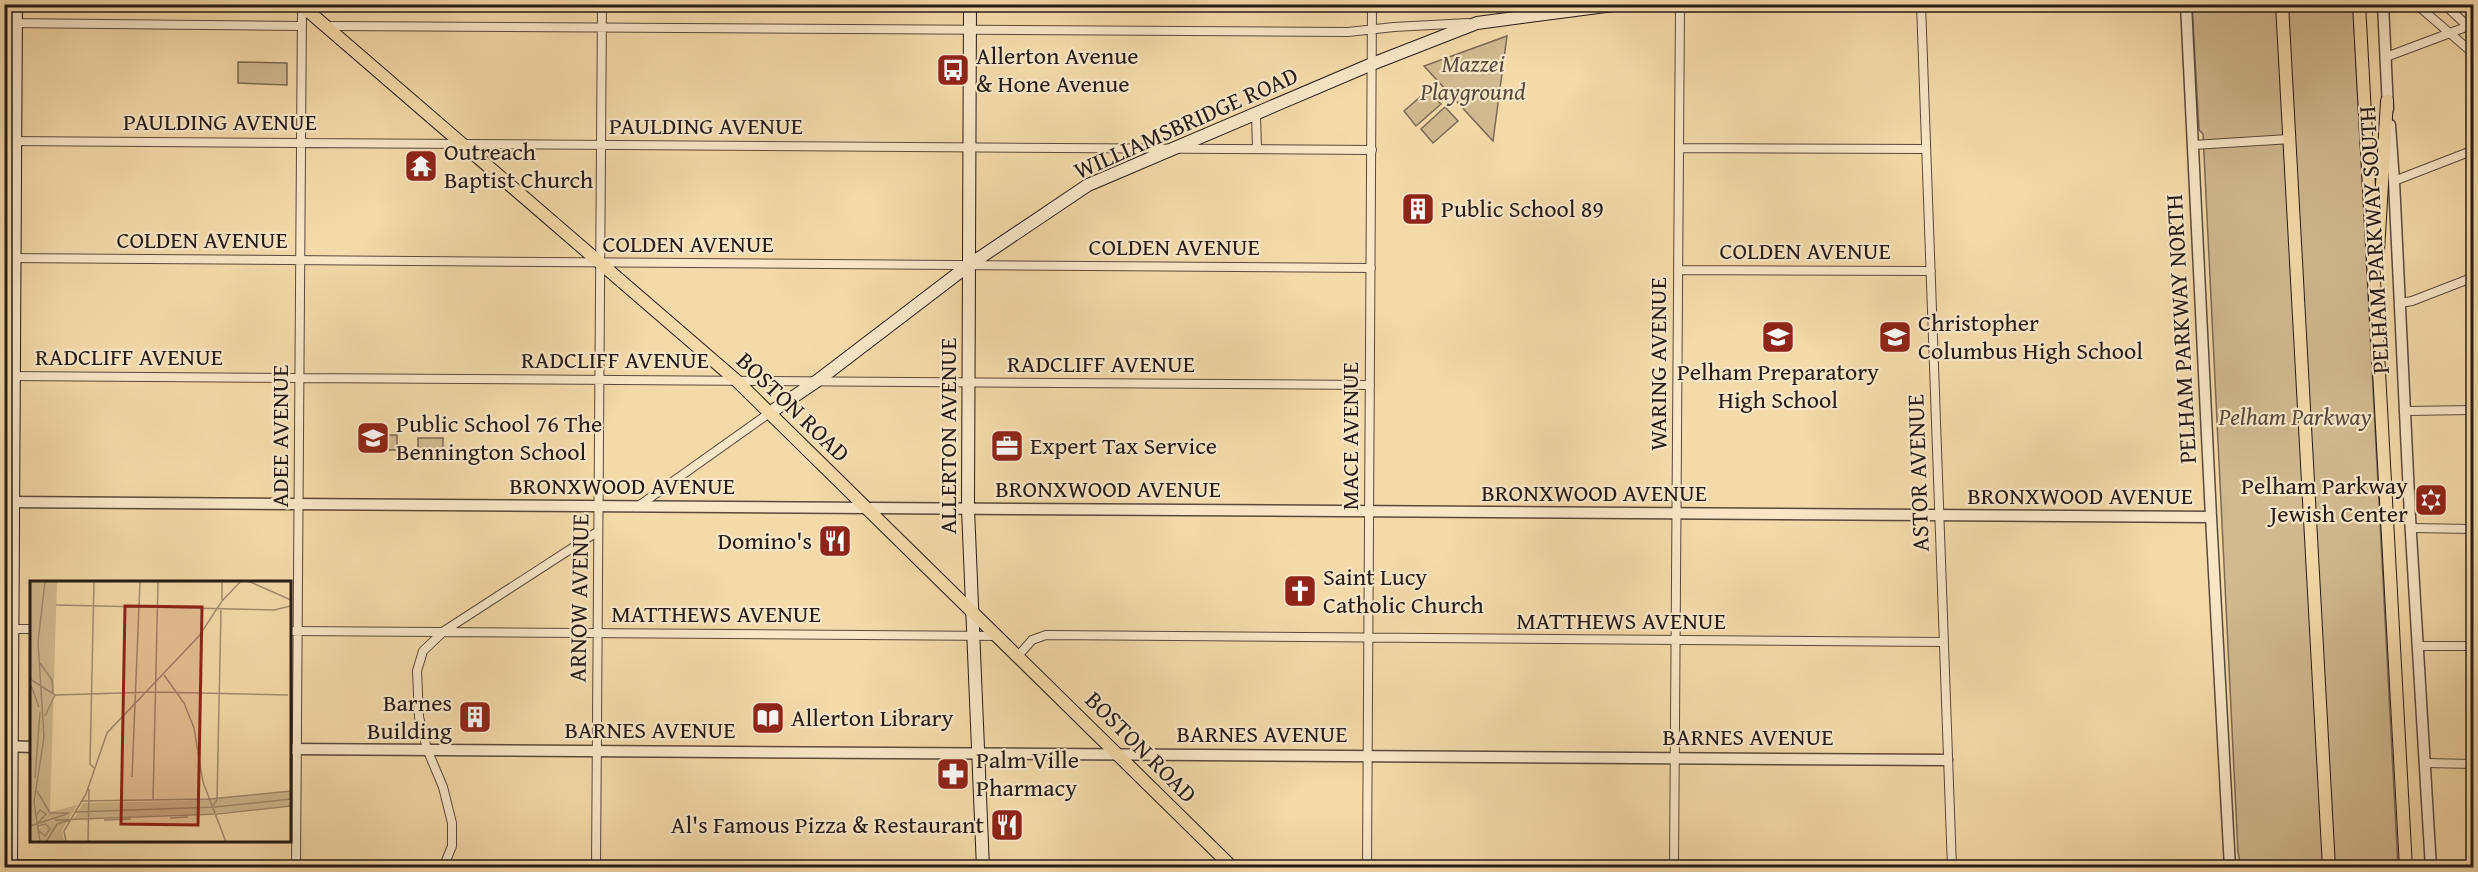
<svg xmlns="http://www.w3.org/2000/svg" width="2478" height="872" viewBox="0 0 2478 872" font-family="'Gentium Book Plus',serif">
<rect width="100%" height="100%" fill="#f4d9a9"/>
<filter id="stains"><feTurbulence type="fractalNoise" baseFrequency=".00333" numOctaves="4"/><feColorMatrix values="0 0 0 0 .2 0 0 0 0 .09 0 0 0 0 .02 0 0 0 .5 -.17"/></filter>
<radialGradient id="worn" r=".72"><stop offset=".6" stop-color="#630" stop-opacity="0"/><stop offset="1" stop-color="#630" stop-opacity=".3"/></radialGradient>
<path fill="#d1b990" stroke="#7c6a53" stroke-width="1.5" d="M2192 5H2353L2398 867H2241L2238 852 2203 134 2199 130Z
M1507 36 1493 141 1424 66Z
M238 62 287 63V85L238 83Z
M1428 90 1441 104 1416 126 1404 111Z
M1445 107 1458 121 1433 143 1421 129Z
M370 435H397V450H370Z
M418 438H443V457L418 456Z"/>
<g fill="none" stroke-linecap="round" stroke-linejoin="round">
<defs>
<path id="minor" d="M1921 4 1952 868
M2416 4 2474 54
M2444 4 2474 32
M4 23 302 26
M327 26 1348 32 1394 27 1468 23
M2386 57 2474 24
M1256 114 1257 149
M4 141 1372 150
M2193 145 2290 139
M1679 148 1926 149
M2394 181 2474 150
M4 258 1371 268
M1678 270 1931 271
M2400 303 2412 301 2474 277
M4 376 1370 385
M2405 411 2474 410
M637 507 771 412
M2410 528 2474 529
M12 629H32
M290 631 997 636
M2417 646H2474
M1019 655 1032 640 1046 635 1943 642
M2425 763 2474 764
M4 864 460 868
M296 868 302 4
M443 868 452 846V823L443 787 427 749 419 717 417 671 423 651 444 631 597 532
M596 868 602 4
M1367 868 1372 4
M1674 868 1680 4"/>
<path id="tertiary" d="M2186 4 2211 517 2230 868
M2383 4 2388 109
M2390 125 2394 181 2410 517 2431 868
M4 502 2211 517
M4 746 32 747
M290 749 1947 760"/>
<path id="secondary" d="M970 4 968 509 983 868
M771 412 817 381 969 265 1088 185 1372 64 1477 23 1621 4
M11 868 16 4"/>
<path id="primary" d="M300 4 737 381 1233 868
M2282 4 2329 868
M2359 4 2406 868
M2378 251 2387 101"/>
</defs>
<use href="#minor" stroke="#5a4a3b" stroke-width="10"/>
<use href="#tertiary" stroke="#5a4a3b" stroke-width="13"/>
<use href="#secondary" stroke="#261b16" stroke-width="14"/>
<use href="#primary" stroke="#261b16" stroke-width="14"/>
<use href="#minor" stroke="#f8e6c7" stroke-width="8"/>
<use href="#tertiary" stroke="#f8e6c7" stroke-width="10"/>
<use href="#secondary" stroke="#f8e6c7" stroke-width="12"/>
<use href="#primary" stroke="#f4d9a9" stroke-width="12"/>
</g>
<defs>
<symbol id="bus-square" viewBox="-11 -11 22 22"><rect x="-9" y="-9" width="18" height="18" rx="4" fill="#8f2418" stroke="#f8e6c7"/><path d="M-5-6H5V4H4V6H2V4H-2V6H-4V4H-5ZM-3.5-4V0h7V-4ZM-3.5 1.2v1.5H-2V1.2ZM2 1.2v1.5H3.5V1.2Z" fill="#fff"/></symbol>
<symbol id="temple-square" viewBox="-11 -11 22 22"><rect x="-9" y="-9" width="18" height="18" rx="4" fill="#8f2418" stroke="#f8e6c7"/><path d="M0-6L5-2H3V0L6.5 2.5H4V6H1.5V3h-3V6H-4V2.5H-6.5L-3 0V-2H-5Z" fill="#fff"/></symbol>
<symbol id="building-square" viewBox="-11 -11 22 22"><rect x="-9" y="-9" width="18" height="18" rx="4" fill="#8f2418" stroke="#f8e6c7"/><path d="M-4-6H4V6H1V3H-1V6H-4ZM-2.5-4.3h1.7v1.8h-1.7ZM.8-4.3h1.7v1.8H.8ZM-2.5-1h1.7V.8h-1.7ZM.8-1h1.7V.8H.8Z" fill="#fff"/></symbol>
<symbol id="school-square" viewBox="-11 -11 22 22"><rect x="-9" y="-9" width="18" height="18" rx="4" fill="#8f2418" stroke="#f8e6c7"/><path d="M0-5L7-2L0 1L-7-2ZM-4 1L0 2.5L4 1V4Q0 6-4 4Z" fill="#fff"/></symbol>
<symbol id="office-square" viewBox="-11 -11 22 22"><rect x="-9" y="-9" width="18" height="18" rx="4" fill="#8f2418" stroke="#f8e6c7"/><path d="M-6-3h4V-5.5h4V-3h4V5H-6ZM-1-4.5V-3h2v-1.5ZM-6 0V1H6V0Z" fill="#fff"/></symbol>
<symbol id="synagogue-square" viewBox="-11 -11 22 22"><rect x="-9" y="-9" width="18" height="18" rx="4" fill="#8f2418" stroke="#f8e6c7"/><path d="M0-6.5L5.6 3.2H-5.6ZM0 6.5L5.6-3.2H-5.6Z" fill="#fff"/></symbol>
<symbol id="restaurant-square" viewBox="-11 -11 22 22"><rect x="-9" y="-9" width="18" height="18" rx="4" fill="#8f2418" stroke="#f8e6c7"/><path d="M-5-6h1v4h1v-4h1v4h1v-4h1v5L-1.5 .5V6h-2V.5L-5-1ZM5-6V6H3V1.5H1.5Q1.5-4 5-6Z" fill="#fff"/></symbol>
<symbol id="church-square" viewBox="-11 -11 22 22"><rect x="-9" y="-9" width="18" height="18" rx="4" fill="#8f2418" stroke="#f8e6c7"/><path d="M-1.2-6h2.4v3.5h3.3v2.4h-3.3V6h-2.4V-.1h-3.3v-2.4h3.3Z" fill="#fff"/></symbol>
<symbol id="library-square" viewBox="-11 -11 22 22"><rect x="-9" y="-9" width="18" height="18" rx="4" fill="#8f2418" stroke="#f8e6c7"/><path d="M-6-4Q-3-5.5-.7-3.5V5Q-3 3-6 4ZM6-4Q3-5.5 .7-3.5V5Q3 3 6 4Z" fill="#fff"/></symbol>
<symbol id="pharmacy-square" viewBox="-11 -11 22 22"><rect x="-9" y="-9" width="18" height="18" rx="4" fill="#8f2418" stroke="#f8e6c7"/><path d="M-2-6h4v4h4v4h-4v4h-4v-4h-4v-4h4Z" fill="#fff"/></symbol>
</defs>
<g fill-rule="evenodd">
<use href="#bus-square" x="934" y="51" width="38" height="38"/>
<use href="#temple-square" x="402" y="147" width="38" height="38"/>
<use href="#building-square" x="1399" y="190" width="38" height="38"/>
<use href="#school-square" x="1759" y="318" width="38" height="38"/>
<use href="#school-square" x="1876" y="318" width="38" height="38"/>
<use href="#school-square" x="354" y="419" width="38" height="38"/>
<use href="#office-square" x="988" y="427" width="38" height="38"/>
<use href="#synagogue-square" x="2412" y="481" width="38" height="38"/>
<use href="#restaurant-square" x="816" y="522" width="38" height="38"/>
<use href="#church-square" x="1281" y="572" width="38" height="38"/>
<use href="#building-square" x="456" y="698" width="38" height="38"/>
<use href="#library-square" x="749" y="699" width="38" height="38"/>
<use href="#pharmacy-square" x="934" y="755" width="38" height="38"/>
<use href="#restaurant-square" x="988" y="806" width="38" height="38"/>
</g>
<g text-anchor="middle" stroke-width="4.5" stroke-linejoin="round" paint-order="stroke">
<g font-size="24" fill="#261b16" stroke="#f8e6c7" text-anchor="start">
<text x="976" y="64">Allerton Avenue<tspan x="976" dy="28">&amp; Hone Avenue</tspan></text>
<text x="444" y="160">Outreach<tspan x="444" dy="28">Baptist Church</tspan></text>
<text x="1441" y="217">Public School 89</text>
<text x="1918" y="331">Christopher<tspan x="1918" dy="28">Columbus High School</tspan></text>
<text x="1778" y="380" text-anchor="middle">Pelham Preparatory<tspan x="1778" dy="28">High School</tspan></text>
<text x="396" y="432">Public School 76 The<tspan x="396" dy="28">Bennington School</tspan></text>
<text x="1030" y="454">Expert Tax Service</text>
<text x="2408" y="494" text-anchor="end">Pelham Parkway<tspan x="2408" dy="28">Jewish Center</tspan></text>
<text x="812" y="549" text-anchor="end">Domino's</text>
<text x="1323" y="585">Saint Lucy<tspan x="1323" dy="28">Catholic Church</tspan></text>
<text x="452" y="711" text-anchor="end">Barnes<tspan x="452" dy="28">Building</tspan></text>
<text x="791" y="726">Allerton Library</text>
<text x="976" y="768">Palm Ville<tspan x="976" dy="28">Pharmacy</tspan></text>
<text x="984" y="833" text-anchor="end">Al's Famous Pizza &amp; Restaurant</text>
</g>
<g font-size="24" font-style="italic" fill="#594a3b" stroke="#f8e6c7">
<text x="1473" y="72">Mazzei<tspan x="1473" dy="28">Playground</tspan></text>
<text x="2295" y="425">Pelham Parkway</text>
</g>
<g font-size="24" fill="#261b16" stroke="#f8e6c7">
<text x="220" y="130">PAULDING AVENUE</text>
<text transform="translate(1186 123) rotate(-24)" y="8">WILLIAMSBRIDGE ROAD</text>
<text x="706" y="134">PAULDING AVENUE</text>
<text x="202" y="248">COLDEN AVENUE</text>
<text transform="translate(2374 240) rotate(-93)" y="8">PELHAM PARKWAY SOUTH</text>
<text x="688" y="252">COLDEN AVENUE</text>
<text x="1174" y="255">COLDEN AVENUE</text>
<text x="1805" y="259">COLDEN AVENUE</text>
<text transform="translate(2181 329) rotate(-93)" y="8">PELHAM PARKWAY NORTH</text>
<text x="129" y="365">RADCLIFF AVENUE</text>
<text x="615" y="368">RADCLIFF AVENUE</text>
<text x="1101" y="372">RADCLIFF AVENUE</text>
<text transform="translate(1658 364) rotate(-90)" y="8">WARING AVENUE</text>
<text transform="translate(793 407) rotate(44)" y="8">BOSTON ROAD</text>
<text transform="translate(280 436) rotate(-90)" y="8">ADEE AVENUE</text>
<text transform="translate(948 436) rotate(-90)" y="8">ALLERTON AVENUE</text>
<text transform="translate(1350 436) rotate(-90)" y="8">MACE AVENUE</text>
<text transform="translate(1918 473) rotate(-92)" y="8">ASTOR AVENUE</text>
<text x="622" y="494">BRONXWOOD AVENUE</text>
<text x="1108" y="497">BRONXWOOD AVENUE</text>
<text x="1594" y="501">BRONXWOOD AVENUE</text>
<text x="2080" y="504">BRONXWOOD AVENUE</text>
<text transform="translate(579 598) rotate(-89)" y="8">ARNOW AVENUE</text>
<text x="716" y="622">MATTHEWS AVENUE</text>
<text x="1621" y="629">MATTHEWS AVENUE</text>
<text x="650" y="738">BARNES AVENUE</text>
<text x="1262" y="742">BARNES AVENUE</text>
<text x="1748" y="745">BARNES AVENUE</text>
<text transform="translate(1141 747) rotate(45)" y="8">BOSTON ROAD</text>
</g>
</g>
<g transform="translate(30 581)">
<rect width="261" height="261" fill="#f4d9a9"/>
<path d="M0 0H27L20 231 47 224 32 249 34 261H0ZM261 210V225L187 232 44 238 53 222 156 220Z" fill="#d1b990"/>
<path fill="none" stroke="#a28d6e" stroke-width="1.5" d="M218 0 261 19M192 19V0M26 24 244 29 261 25M10 82 22 99 23 112M134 94 154 122 164 147 173 201 196 261M0 98 25 114 125 111 258 114M0 102 9 126M15 135 25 114M64 187 60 183 64 0M102 196 110 0M5 197 10 131M7 210 20 232H39M52 220 180 218 261 210M123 220 128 0M183 225 187 219 191 29M45 231 185 226 261 218M6 235 10 229 16 233 8 242M140 237 158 236M25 239 187 233 261 225M74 239 101 238M0 245 37 233M7 245 16 243 20 248 15 255 9 250M10 261 4 221 14 156 8 61 15 0M16 261 27 243 40 239M36 261 34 250 56 213 77 152 169 55 192 20 211 0M58 261 59 208"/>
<path fill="#8f2418" fill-opacity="0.15" stroke="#8f2418" stroke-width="3" d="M95 25 172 26 168 244 91 243Z"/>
<rect width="261" height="261" fill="none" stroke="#261b16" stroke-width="3"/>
</g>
<rect width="2478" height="872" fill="none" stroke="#f4d9a9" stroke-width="24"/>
<rect x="6" y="6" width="2466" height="860" fill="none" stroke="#261b16" stroke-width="3"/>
<rect x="12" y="12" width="2454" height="848" fill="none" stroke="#261b16" stroke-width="1.5"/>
<rect width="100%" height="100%" filter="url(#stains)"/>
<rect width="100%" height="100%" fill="url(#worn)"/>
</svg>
